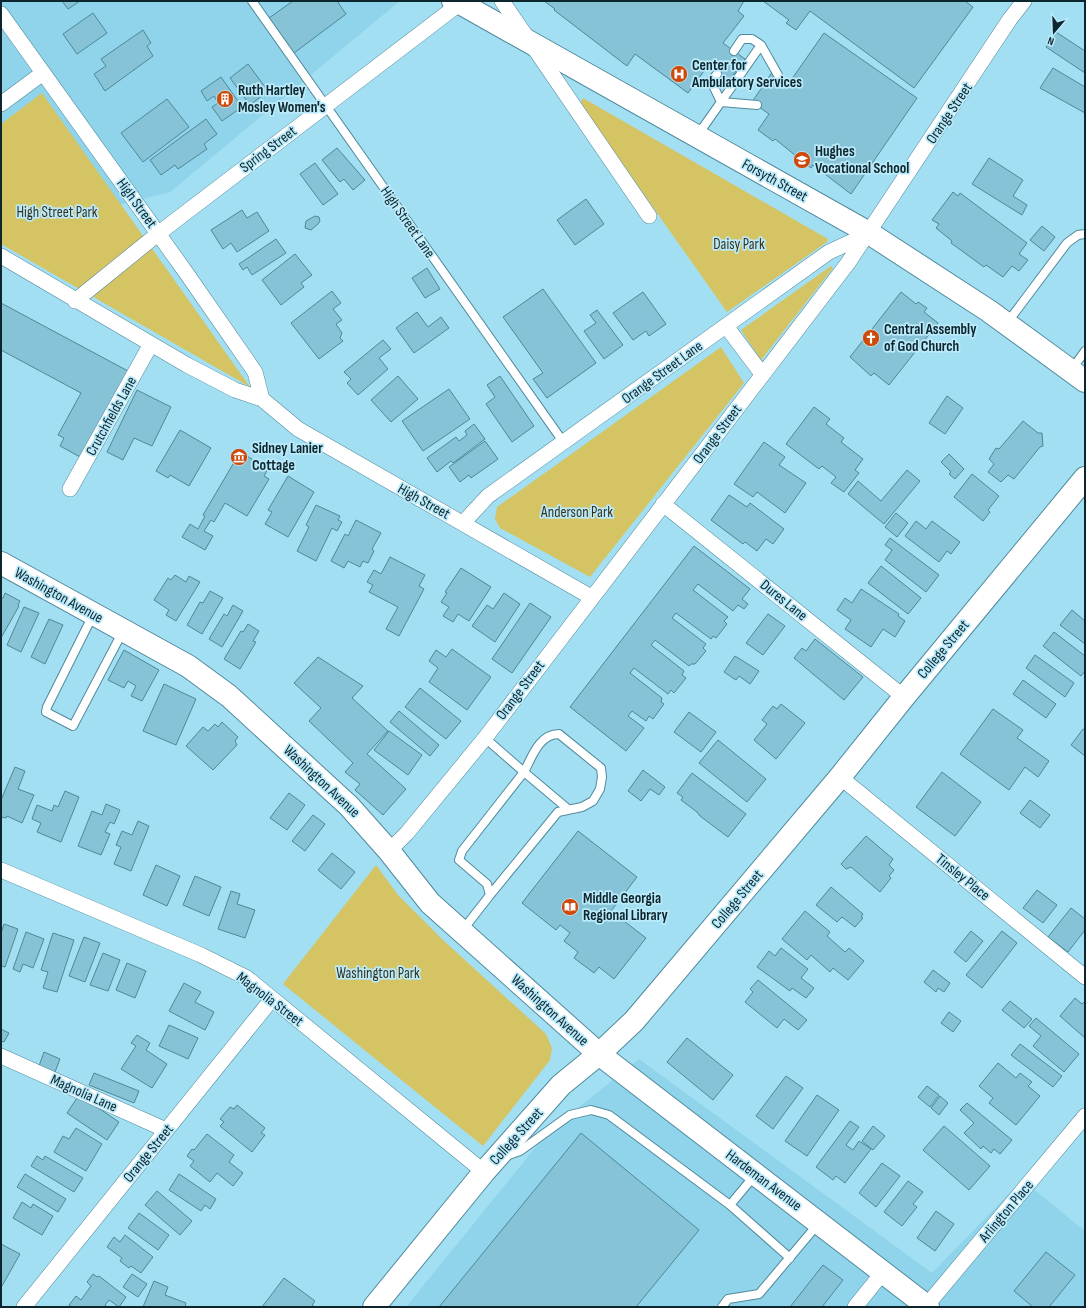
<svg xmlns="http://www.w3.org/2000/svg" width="1086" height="1308" viewBox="0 0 1086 1308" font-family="'Sofia Sans Condensed',sans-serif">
<rect width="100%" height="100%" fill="#a3dff2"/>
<path fill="#8fd4ea" d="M1 1H400L170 192 1 235Z
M639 1059 932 1273 1022 1180 1085 1231V1307H406L548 1132Z"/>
<path fill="#d5c463" d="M42 93 250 387 1 244V124Z
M583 98 828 239 827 242 727 312 580 104Z
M831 266 833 268 761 360 741 330Z
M721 347 744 383 590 577 500 528 495 519 497 507Z
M376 865 398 895 443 940 546 1034 552 1048 550 1060 483 1146 283 984Z"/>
<path fill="#87c3d6" stroke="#4d889a" d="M62 1H80L68 9Z
M293 1H337L346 14 294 53 269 18Z
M544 1H744L738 11 744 16 723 43 745 59 728 82 707 67 688 93 635 54 627 66 554 10 555 9Z
M763 1H965L973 7 914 88 810 11 796 30 786 23 789 20Z
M93 13 107 33 77 54 63 34Z
M143 30 151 43 147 46 153 56 105 91 94 74 106 66 101 59Z
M1056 32 1085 51V73L1046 47Z
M824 33 917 98 851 194 813 165 811 168 775 139 773 141 758 130 769 114 752 102 773 71 789 83Z
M248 64 268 91 250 105 230 78Z
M1053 68 1085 87V113L1040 88Z
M221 77 242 107 222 121 212 107 218 103 214 96 207 101 201 91Z
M167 99 189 127 143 162 121 133Z
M206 119 217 134 204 144 207 149 178 169 175 165 161 175 150 160Z
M337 148 365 180 353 190 344 179 340 182 322 160Z
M989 158 1023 180 1013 196 1027 205 1022 215 972 184Z
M315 163 338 194 323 205 300 174Z
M953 192 958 196 960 193 1027 243 1019 254 1028 260 1019 271 1012 266 1003 277 986 265 984 267 951 243 952 241 936 228 939 224 932 220Z
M586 199 604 224 575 245 557 220Z
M242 210 247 218 257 212 269 231 237 252 231 243 223 249 211 230Z
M315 216 319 217 320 221 318 224 311 230 305 228 306 221Z
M1042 226 1055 237 1044 251 1030 240Z
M276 239 286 253 252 275 247 267 243 270 239 264Z
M295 254 312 275 301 283 304 287 281 305 262 280Z
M427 268 440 289 425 298 412 278Z
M543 289 596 363 547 398 533 379 543 373 503 317Z
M332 291 341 303 333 309 342 320 336 324 342 333 340 338 343 341 319 359 291 323Z
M643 292 666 324 649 336 646 331 633 340 613 313Z
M901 292 916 304 918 302 927 308 924 312 938 323 889 385 874 373 871 376 850 357Z
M1 303 128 371 82 458 60 446 64 438 58 435 81 393 1 350Z
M597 310 623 345 604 359 584 331 596 323 590 315Z
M417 312 428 327 441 317 449 328 414 353 396 328Z
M383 340 391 349 379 358 388 369 358 395 347 383 351 379 344 372Z
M398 376 418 399 391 422 371 400Z
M500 376 534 426 512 442 486 404 495 397 487 385Z
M449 389 470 419 423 451 402 421Z
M137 390 171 407 152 446 134 438 123 460 107 452Z
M947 396 963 408 945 434 929 423Z
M814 407 830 419 826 424 844 438 841 442 863 459 855 470 859 473 844 492 831 483 836 477 822 466 819 469 786 444Z
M1023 421 1038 433H1042L1043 446 1040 447 1014 479 1008 475 1001 482 988 472 994 464 989 459 996 448 999 449Z
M474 424 485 439 453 463 451 461 437 472 427 458 456 437 459 441 467 435 465 431Z
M180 430 211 448 189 486 170 475 168 478 156 471Z
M485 441 498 459 471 478 469 475 460 482 449 467Z
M764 442 785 457 779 465 806 483 785 513 757 492 753 497 734 484Z
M242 453 268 469 264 476 269 479 247 516 225 503 214 522 211 520 204 531 213 536 205 550 182 537 190 524 198 529 205 516 203 515 236 459 238 460Z
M949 454 964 469 955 479 949 474 951 472 941 462Z
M907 470 920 481 884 524 848 494 858 481 881 501Z
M972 474 999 496 988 510 990 512 983 521 954 497Z
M288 476 314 492 288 537 265 524 272 512 268 510Z
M729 495 747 507 750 503 784 529 773 544 766 539 757 551 745 542 743 544 711 520Z
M316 505 340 516 338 520 342 522 337 531 332 528 316 561 297 551 309 527 306 525Z
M896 513 908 523 897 537 885 527Z
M356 520 381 533 372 549 374 551 368 563 363 561 360 567 348 561 344 568 331 561 345 534 348 536Z
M916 521 926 529 932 521 960 542 951 554 947 551 939 562 905 536Z
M890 538 939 575 926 592 885 560 892 550 885 545Z
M694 546 750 589 742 599 748 604 744 609 738 605 733 611 698 584 693 590 728 617 724 621 727 624 716 638 713 636 711 639 676 613 672 618 706 644 703 648 706 651 695 664H691L689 666 655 640 651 645 684 671 682 675 686 678 674 693 671 690 668 694 634 668 630 673 662 698 661 702 664 704 653 719 649 716 646 721 632 711 628 716 644 728 626 751 570 707Z
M390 557 425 575 419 586 424 589 399 636 386 629 398 607 369 592 373 585 367 582 374 570 381 574Z
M881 566 921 598 908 614 868 583Z
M461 568 491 587 469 621 458 614 453 622 443 616 449 607 441 602 447 593 445 592Z
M175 575 186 582 189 576 200 582 176 621 166 615 169 610 154 600 168 578 171 580Z
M861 589 899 614 898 616 905 621 895 637 883 629 871 647 845 629 851 620 837 610 845 598 852 603Z
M210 591 223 598 202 634 187 625 200 602 203 603Z
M5 593 20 601 18 605 19 606 1 638V598H3Z
M504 593 520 604 495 642 472 626 487 605 493 609Z
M530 603 551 617 512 673 492 659Z
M233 605 243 611 222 647 209 639 224 614 227 616Z
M24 607 39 613 21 652 7 645Z
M1072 610 1085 621V644L1060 625Z
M768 614 785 626 763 655 746 643Z
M49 619 63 625 45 664 31 657Z
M248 624 259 631 253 641 256 642 240 669 224 659 241 631 243 632Z
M1054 632 1085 656V671L1081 676 1043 646Z
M815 639 863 677 844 700 794 658 802 648 806 651Z
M452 649 491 677 467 710 429 682 438 668 429 661 436 650 446 657Z
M124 650 159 670 142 701 131 696 136 686 128 681 124 688 108 680Z
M1035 655 1074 683 1065 697 1026 668Z
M735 656 759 671 750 684 739 676 736 680 724 672Z
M318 657 363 686 352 698 388 731 367 754 406 789 383 815 355 790 360 784 345 772 353 763 309 721 321 708 294 683Z
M1023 680 1056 704 1046 718 1013 694Z
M164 684 196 699 176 745 143 731Z
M420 688 461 721 446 739 405 707Z
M781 704 805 723 776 759 754 740 767 724 762 720 773 706 777 709Z
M993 709 1023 730 1017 738 1049 761 1038 777 1025 767 1009 790 960 754Z
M399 711 439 745 430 756 390 722Z
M689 712 716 732 701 752 674 732Z
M222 722 238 737 235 741 237 745 213 770 186 746 203 727 208 731 215 724 218 727Z
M1083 729 1085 730V756L1071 745Z
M389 731 422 755 408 775 374 750Z
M718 740 766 779 747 802 699 763Z
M15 767 25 771 18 789 34 795 22 823 7 816 6 818 1 817V800Z
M643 770 665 787 659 795 650 789 641 801 628 791Z
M942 772 981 802 955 836 916 807Z
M692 773 746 814 728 837 700 816 697 812 681 800 683 797 677 793Z
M65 791 79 797 61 842 37 832 41 823 32 819 37 805 52 811 54 805 58 807Z
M289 793 305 805 287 830 270 818Z
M1030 800 1050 815 1040 828 1020 813Z
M106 804 120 810 114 824 110 822 105 832 110 834 101 855 78 846 92 811 102 815Z
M313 815 325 824 305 851 292 841Z
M138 821 149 826 131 871 114 864 121 847 116 845 122 831 132 835Z
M578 831 637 877 611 911 646 938 614 979 599 967 594 973 574 958 578 952 564 941 570 933 560 925 556 930 522 903Z
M866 836 893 859 889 865 894 870 889 876 891 878 880 892 851 867 846 869 841 864Z
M332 853 355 872 341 889 318 870Z
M156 865 180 876 167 906 143 895Z
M195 876 221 887 209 916 183 905Z
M831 887 863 914 861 917 863 918 855 927 842 917 837 922 816 905Z
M1037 890 1057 905 1043 923 1023 908Z
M231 891 240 894 237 904 255 910 245 938 218 929Z
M1071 908 1085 919V930L1068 952 1048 937Z
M805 911 830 932 827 936 845 952 849 948 864 961 848 980 833 968 830 972 811 955 807 960 782 939Z
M4 924 18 929 5 967 1 966V933Z
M971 931 983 941 966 962 954 952Z
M1002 931 1017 943 982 988 966 975Z
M26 932 44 939 33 968 23 964 20 972 13 969Z
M53 933 74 940 57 992 43 988 48 972 41 970Z
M84 937 100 943 85 982 69 976Z
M781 948 808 969 801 978 814 988 806 998 792 988 790 991 757 967 769 951 775 956Z
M103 953 120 960 108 991 90 985Z
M127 963 146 971 135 998 116 990Z
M933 970 950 983 944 992 938 988 936 992 924 982Z
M758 980 807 1020 798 1030 784 1019 777 1028 745 1002 753 992 750 989Z
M184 983 201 992 195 1002 214 1012 205 1030 169 1011Z
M1075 998 1082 1004 1085 1001V1038L1060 1016Z
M1010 1001 1032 1019 1024 1028 1002 1010Z
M949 1012 961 1021 953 1032 941 1023Z
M1036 1018 1079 1054 1064 1072 1033 1046 1041 1036 1029 1026Z
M169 1025 198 1038 188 1059 159 1046Z
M1 1029 9 1033 4 1042 1 1041Z
M137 1035 150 1043 146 1050 167 1064 152 1088 121 1069 136 1046 131 1043Z
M687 1038 733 1075 713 1100 667 1062Z
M1020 1044 1062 1076 1053 1087 1011 1055Z
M44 1052 60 1059 55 1072 39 1066Z
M998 1063 1016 1078 1020 1073 1032 1082 1028 1086 1040 1096 1016 1125 989 1103 993 1098 979 1086Z
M94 1073 139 1091 134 1103 89 1085Z
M786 1076 803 1088 773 1129 756 1116Z
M927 1086 939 1095 930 1107 918 1097Z
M79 1095 119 1122 107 1140 67 1113Z
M817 1095 839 1110 807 1156 785 1141Z
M940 1096 948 1103 939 1115 931 1108Z
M967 1103 1012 1140 1000 1154 994 1149 991 1153 983 1146 981 1149 964 1133 974 1123 960 1110Z
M237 1105 265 1128 261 1133 265 1135 252 1152 220 1126 224 1122 220 1119 230 1107 234 1109Z
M850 1121 859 1127 846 1145 853 1150 859 1141 871 1149 845 1183 836 1176 833 1180 816 1167Z
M873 1126 885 1136 873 1150 862 1141Z
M944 1126 990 1166 969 1190 923 1150Z
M76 1128 102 1144 86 1171 54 1152 63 1136 69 1139Z
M581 1133 699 1230 636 1307H439Z
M207 1134 234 1155 229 1162 243 1173 233 1186 217 1173 210 1182 190 1166 194 1161 187 1156 192 1149 194 1150Z
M37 1156 43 1160 45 1156 83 1178 74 1192 31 1166Z
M882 1163 900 1176 876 1207 859 1193Z
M25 1174 66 1199 58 1212 17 1187Z
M179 1174 216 1199 210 1209 205 1205 201 1211 169 1190Z
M908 1181 923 1192 913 1204 917 1207 902 1226 884 1212Z
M157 1191 192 1221 180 1235 145 1205Z
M22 1202 31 1208 33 1204 53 1216 42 1235 13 1218Z
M936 1211 954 1224 935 1251 917 1238Z
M139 1213 169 1235 158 1250 128 1228Z
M125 1235 153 1257 141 1273 131 1266 129 1268 120 1261 122 1258 107 1247 114 1237 120 1242Z
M1 1244 20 1254 2 1286H1Z
M1046 1252 1075 1275 1049 1307H1033L1014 1291Z
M823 1265 843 1280 822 1307H790Z
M93 1274 97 1277 99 1276 126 1297 119 1307 109 1300 105 1305 108 1307H72L69 1305 76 1296 81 1300 91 1286 87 1282Z
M132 1274 147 1284 138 1297 123 1287Z
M284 1278 315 1301 312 1305 315 1307H262Z
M154 1281 168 1287 165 1295 186 1303 185 1307H143Z"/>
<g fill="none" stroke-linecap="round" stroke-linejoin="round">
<defs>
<path id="lane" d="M252 1 564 443
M734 51 742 39H752L761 45 778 75
M717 74 711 81 721 102
M721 102 761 45
M697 136 721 102 757 105
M1007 323 1067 243 1078 235 1085 234
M1072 369 1085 351
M93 615 47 707 46 712 73 726 123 631
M490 895 558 812 582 807 593 801 600 789 602 777 601 768 559 734C539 734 532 757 524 772L568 809
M462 931 490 895 487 884 459 860 462 851 524 772 485 738
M506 1156 520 1151 570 1115 591 1110 609 1115 730 1205 790 1258
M730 1205 755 1175
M722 1307 728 1299 759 1294 818 1224"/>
<path id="street" d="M502 1 649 216
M1 14 187 274 255 372 262 399
M1 104 43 73
M1 256 187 365 235 390 262 399 298 429 591 597
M75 301 159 233 463 1
M726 326 762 374
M70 489 151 344
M663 504 904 697
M463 523 488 496 829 252 868 234
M840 777 1085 977
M389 851 407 833 485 738 848 263 1010 19 1024 1
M1 870 201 955 247 978 484 1172
M1 1056 166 1130
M927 1305 1085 1116
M24 1307 272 999
M855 1307 884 1271"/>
<path id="secondary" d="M453 1 460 3 869 233 989 311 1085 381
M1 563 188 666 229 696 349 806 389 851 430 903 599 1054 928 1307"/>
<path id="primary" d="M374 1307 484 1172 561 1085 599 1054 634 1021 840 777 904 697 1085 478"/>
</defs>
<use href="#lane" stroke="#508a9d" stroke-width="10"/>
<use href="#street" stroke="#508a9d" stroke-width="16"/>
<use href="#secondary" stroke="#508a9d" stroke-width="24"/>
<use href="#primary" stroke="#508a9d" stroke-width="24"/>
<use href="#lane" stroke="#fff" stroke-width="8"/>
<use href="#street" stroke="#fff" stroke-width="15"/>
<use href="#secondary" stroke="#fff" stroke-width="22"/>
<use href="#primary" stroke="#fff" stroke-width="22"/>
</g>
<defs>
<symbol id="hospital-disc" viewBox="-11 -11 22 22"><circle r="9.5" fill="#cf4909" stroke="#baeafa"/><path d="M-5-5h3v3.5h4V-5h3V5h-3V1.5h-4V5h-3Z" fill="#fff"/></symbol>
<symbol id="building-disc" viewBox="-11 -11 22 22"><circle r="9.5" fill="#cf4909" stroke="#baeafa"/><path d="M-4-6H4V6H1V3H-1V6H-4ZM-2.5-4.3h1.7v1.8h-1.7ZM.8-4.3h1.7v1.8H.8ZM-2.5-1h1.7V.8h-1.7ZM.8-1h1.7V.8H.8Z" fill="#fff"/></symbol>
<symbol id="school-disc" viewBox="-11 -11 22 22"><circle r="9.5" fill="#cf4909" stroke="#baeafa"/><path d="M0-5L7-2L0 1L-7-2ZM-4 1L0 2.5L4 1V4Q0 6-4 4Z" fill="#fff"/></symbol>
<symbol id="church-disc" viewBox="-11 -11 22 22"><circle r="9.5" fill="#cf4909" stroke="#baeafa"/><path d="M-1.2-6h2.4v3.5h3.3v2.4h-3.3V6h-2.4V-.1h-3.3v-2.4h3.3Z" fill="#fff"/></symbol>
<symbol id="museum-disc" viewBox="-11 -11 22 22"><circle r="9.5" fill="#cf4909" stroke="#baeafa"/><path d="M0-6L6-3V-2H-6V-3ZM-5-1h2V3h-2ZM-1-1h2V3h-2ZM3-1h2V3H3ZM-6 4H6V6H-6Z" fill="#fff"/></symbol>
<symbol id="library-disc" viewBox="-11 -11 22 22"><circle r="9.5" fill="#cf4909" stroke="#baeafa"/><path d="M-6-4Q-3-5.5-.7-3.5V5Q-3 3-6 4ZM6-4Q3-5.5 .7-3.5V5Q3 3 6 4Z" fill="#fff"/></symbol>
</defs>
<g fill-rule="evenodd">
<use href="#hospital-disc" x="669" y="64" width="20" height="20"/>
<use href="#building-disc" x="215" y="89" width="20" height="20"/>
<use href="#school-disc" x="792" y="150" width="20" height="20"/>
<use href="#church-disc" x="861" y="328" width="20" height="20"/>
<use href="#museum-disc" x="229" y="447" width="20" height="20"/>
<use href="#library-disc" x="560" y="897" width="20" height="20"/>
</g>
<g text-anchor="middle" stroke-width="3.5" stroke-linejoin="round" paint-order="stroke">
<g font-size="15" font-weight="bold" fill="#0d252d" stroke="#baeafa" text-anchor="start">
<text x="692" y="70">Center for<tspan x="692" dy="17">Ambulatory Services</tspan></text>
<text x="238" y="95">Ruth Hartley<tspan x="238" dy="17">Mosley Women's</tspan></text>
<text x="815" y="156">Hughes<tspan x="815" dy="17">Vocational School</tspan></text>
<text x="884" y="334">Central Assembly<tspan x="884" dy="17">of God Church</tspan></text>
<text x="252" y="453">Sidney Lanier<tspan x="252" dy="17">Cottage</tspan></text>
<text x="583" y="903">Middle Georgia<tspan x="583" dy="17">Regional Library</tspan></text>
</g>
<g font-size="15" fill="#0d252d" stroke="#baeafa">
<text transform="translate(949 113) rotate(-56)" y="5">Orange Street</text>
<text transform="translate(268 149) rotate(-37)" y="5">Spring Street</text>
<text transform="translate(775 180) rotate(29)" y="5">Forsyth Street</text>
<text transform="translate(137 203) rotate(54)" y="5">High Street</text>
<text transform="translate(408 222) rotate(55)" y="5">High Street Lane</text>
<text transform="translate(662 372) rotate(-36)" y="5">Orange Street Lane</text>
<text transform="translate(111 416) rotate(-61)" y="5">Crutchfields Lane</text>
<text transform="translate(717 434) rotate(-53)" y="5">Orange Street</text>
<text transform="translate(424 501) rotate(29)" y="5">High Street</text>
<text transform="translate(59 595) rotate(29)" y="5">Washington Avenue</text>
<text transform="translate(784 600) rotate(39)" y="5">Dures Lane</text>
<text transform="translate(943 649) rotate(-50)" y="5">College Street</text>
<text transform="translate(520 690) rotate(-53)" y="5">Orange Street</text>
<text transform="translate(322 781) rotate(43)" y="5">Washington Avenue</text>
<text transform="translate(963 877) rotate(39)" y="5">Tinsley Place</text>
<text transform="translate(737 899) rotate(-50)" y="5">College Street</text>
<text transform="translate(270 999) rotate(37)" y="5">Magnolia Street</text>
<text transform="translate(550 1010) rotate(42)" y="5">Washington Avenue</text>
<text transform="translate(84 1093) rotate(24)" y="5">Magnolia Lane</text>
<text transform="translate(516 1136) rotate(-48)" y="5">College Street</text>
<text transform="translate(148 1153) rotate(-51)" y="5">Orange Street</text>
<text transform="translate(764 1180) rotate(37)" y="5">Hardeman Avenue</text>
<text transform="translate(1006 1211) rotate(-50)" y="5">Arlington Place</text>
</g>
<g font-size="15" fill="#36321d" stroke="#baeafa">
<text x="57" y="217">High Street Park</text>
<text x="739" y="249">Daisy Park</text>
<text x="577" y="517">Anderson Park</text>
<text x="378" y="978">Washington Park</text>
</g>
</g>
<rect width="1086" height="1308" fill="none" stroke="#0d252d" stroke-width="4"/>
<g transform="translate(1054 32) rotate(199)" stroke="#baeafa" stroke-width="3" paint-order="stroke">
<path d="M0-3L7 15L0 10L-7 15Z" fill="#0d252d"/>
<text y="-6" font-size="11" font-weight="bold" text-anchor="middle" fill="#0d252d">N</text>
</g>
</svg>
